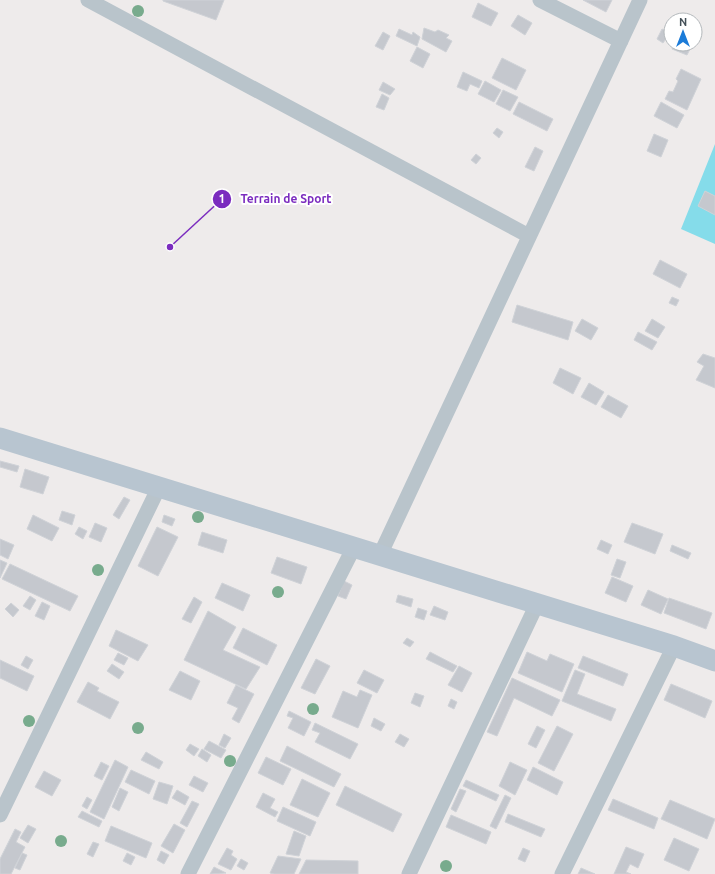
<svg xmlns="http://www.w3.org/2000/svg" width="715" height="874" viewBox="0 0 715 874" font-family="Ubuntu,sans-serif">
<rect width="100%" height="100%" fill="#eeebeb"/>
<path fill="#85dcea" d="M715 144V244L681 229Z"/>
<path fill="#c5c8ce" stroke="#cfd2d7" d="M163 0H224L216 20 163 1Z
M583 0H612L606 12Z
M478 3 498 13 491 26 472 17Z
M518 15 532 23 525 35 511 26Z
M424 28 435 32 438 30 449 35 446 38 452 41 446 52 422 39Z
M399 29 412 35 413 32 420 37 417 46 396 36Z
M662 29 670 33 663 43 657 39Z
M383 32 390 36 383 50 375 46Z
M674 44H684L691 47 687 55 672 49Z
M417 47 430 54 423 68 410 61Z
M502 58 526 70 516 90 492 78Z
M681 69 701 79 687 110 665 99 669 91 673 92 678 81 676 79Z
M463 72 482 81 479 88 470 84 467 91 457 87Z
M485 81 501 90 494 102 478 94Z
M383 82 395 89 390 95 379 90Z
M503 90 518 97 510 111 496 104Z
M382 94 389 98 384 110 376 107Z
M519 102 553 119 547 131 513 114Z
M661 102 684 115 677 128 654 116Z
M497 128 503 132 499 138 493 133Z
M654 134 668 140 661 157 647 151Z
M535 147 543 151 534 171 525 167Z
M476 154 481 158 476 164 471 160Z
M705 191 715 196V215L698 206Z
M660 260 687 274 680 288 653 274Z
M672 297 679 300 676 306 669 303Z
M517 305 573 322 568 340 512 322Z
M582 319 598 328 591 340 575 331Z
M652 319 665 327 658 338 645 331Z
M638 332 657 342 652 350 634 340Z
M703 354 715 358V388L696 380 704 366 697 362Z
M560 368 581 378 573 394 553 383Z
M589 383 604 392 596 405 581 397Z
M608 395 628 406 621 418 601 407Z
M0 461 19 466 17 472 0 467Z
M25 469 49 477 43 494 20 487Z
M124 497 130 500 119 519 113 515Z
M62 511 75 515 72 525 59 520Z
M33 515 59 528 52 541 27 529Z
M164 515 175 519 172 526 162 522Z
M95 523 107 528 101 542 89 537Z
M632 523 663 534 655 554 624 542Z
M79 527 87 531 83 539 75 534Z
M157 527 178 537 158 576 138 566Z
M202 532 227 540 223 553 198 545Z
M0 539 14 545 8 559 0 555Z
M601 540 612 545 608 554 597 549Z
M672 545 691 553 688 559 670 551Z
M277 557 307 567 301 584 271 573Z
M617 559 626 562 620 578 611 575Z
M0 560 7 563 0 578Z
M10 564 78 596 70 611 2 579Z
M612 577 633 586 626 602 605 593Z
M344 581 352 585 346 599 338 596Z
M222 583 250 595 243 611 215 598Z
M648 590 668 599 661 614 641 605Z
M398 595 413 599 411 607 396 602Z
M30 596 36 600 30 610 23 606Z
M194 597 202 602 191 623 182 619Z
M669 598 712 613 706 629 664 613Z
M42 602 50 606 44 620 35 616Z
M11 603 19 610 13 617 5 609Z
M434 606 448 612 445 620 430 615Z
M418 608 427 611 424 620 415 617Z
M208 611 236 627 223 650 260 667 246 689 184 660Z
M243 628 277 645 267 665 233 648Z
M116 630 148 645 138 661 109 646Z
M407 638 414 642 410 647 403 643Z
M430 652 457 666 453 672 426 659Z
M527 652 547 661 550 654 574 664 562 692 518 673Z
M118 653 128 658 124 665 114 660Z
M26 656 33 660 28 669 21 665Z
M583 656 628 674 623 686 578 668Z
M316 659 330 666 315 694 301 688Z
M0 660 34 676 27 691 0 678Z
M112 664 124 672 119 679 107 671Z
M459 666 472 673 462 692 448 685Z
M364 670 384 680 377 693 357 683Z
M575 670 585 674 577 694 616 709 611 721 562 701Z
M180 671 200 681 191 700 169 690Z
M512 678 560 700 552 716 514 698 497 736 487 732Z
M88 682 99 688 97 691 119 702 110 719 77 702Z
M671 684 712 701 705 718 664 700Z
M236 685 254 694 239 723 232 719 238 708 227 703Z
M360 690 372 695 358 728 332 717 343 691 357 697Z
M415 693 424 696 420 707 411 703Z
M451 699 457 702 454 709 448 706Z
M289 711 311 722 304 736 288 728 293 718 287 716Z
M374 718 385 724 381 731 371 726Z
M315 723 358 744 350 759 315 742 320 733 312 730Z
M537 726 545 730 536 748 528 744Z
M557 726 573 734 554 771 538 763Z
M224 734 231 738 225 748 219 745Z
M400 734 409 739 404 747 395 742Z
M209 741 226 750 221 758 204 749Z
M190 744 199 749 194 756 186 750Z
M287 746 341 774 334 787 280 761Z
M202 749 211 755 207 762 198 756Z
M146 752 163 762 159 769 141 760Z
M266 757 291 769 283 785 258 773Z
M115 760 128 767 104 819 90 812Z
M101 762 109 766 102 780 94 776Z
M510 762 527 770 515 795 499 786Z
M533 767 563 782 557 795 527 780Z
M131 770 155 781 149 794 125 782Z
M44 771 61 780 52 796 35 787Z
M194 776 208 783 203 792 189 785Z
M302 779 330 793 318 817 290 805Z
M466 780 499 795 496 801 463 786Z
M159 782 173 786 167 804 153 799Z
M345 786 402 814 393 832 336 805Z
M120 788 128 792 119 811 112 807Z
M460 789 466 791 456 812 451 809Z
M177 790 189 797 185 805 172 798Z
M263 793 275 799 270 808 278 812 275 817 256 807Z
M505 795 511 798 496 829 490 826Z
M87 797 92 800 87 809 82 806Z
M613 799 658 818 654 829 608 810Z
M670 800 715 819 707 839 661 819Z
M192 801 199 804 187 827 180 823Z
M283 807 316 822 310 836 277 821Z
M82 811 102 821 99 827 78 817Z
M508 814 545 829 541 837 505 822Z
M451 815 491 832 486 844 446 827Z
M174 824 185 830 173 853 161 846Z
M28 825 36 829 28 843 20 838Z
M111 826 152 843 146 858 105 841Z
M15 829 21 832 16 842 25 847 11 874H0V859Z
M294 831 306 836 299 856 286 854Z
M674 838 699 849 689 871 664 860Z
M93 842 99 844 93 857 87 854Z
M626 847 644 854 638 868 630 864 626 872 631 874H614Z
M227 848 233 851 231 855 237 859 231 870 218 864Z
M523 848 530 851 525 862 518 859Z
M161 851 169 855 164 864 157 860Z
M22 853 27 855 20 870 15 868Z
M127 853 135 857 131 865 123 861Z
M278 856 301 859 294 874H274L270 873Z
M241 859 248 863 244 870 237 866Z
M306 860 358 861V874H299Z
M214 867 226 873 210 874Z
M581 868 595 874H578Z"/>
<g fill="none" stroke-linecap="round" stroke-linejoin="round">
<path stroke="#b9c4cb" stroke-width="15" d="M88 0 529 236
M540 0 621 41
M380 555 640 0
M0 815 159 487
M188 874 354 547
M409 874 537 604
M562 874 674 646"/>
<path stroke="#b8c5d0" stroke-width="21" d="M0 438 674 646 715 661"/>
</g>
<g fill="#78ab8d">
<circle cx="138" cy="11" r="6"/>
<circle cx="198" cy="517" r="6"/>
<circle cx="98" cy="570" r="6"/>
<circle cx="278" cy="592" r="6"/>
<circle cx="313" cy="709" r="6"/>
<circle cx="29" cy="721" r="6"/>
<circle cx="138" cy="728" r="6"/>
<circle cx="230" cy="761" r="6"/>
<circle cx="61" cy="841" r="6"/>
<circle cx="446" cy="866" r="6"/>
</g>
<path fill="none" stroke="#7b2cbf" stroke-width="1.5" d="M170 247L222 199"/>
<g fill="#7b2cbf" stroke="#fff" stroke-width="1.5">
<circle cx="170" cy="247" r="4"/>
<circle cx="222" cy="199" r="10"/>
</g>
<g font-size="12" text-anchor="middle" font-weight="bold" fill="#fff">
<text x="222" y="203">1</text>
</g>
<g font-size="12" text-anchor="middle" font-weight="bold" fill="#7b2cbf" stroke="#fff" stroke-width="4" stroke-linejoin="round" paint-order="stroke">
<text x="286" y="203">Terrain de Sport</text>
</g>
<g transform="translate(683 32)"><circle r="19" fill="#ffffff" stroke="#b4b9bc"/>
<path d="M0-3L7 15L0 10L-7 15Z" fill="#1b7bd8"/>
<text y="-6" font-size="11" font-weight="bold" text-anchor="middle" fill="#445058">N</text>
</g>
</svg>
